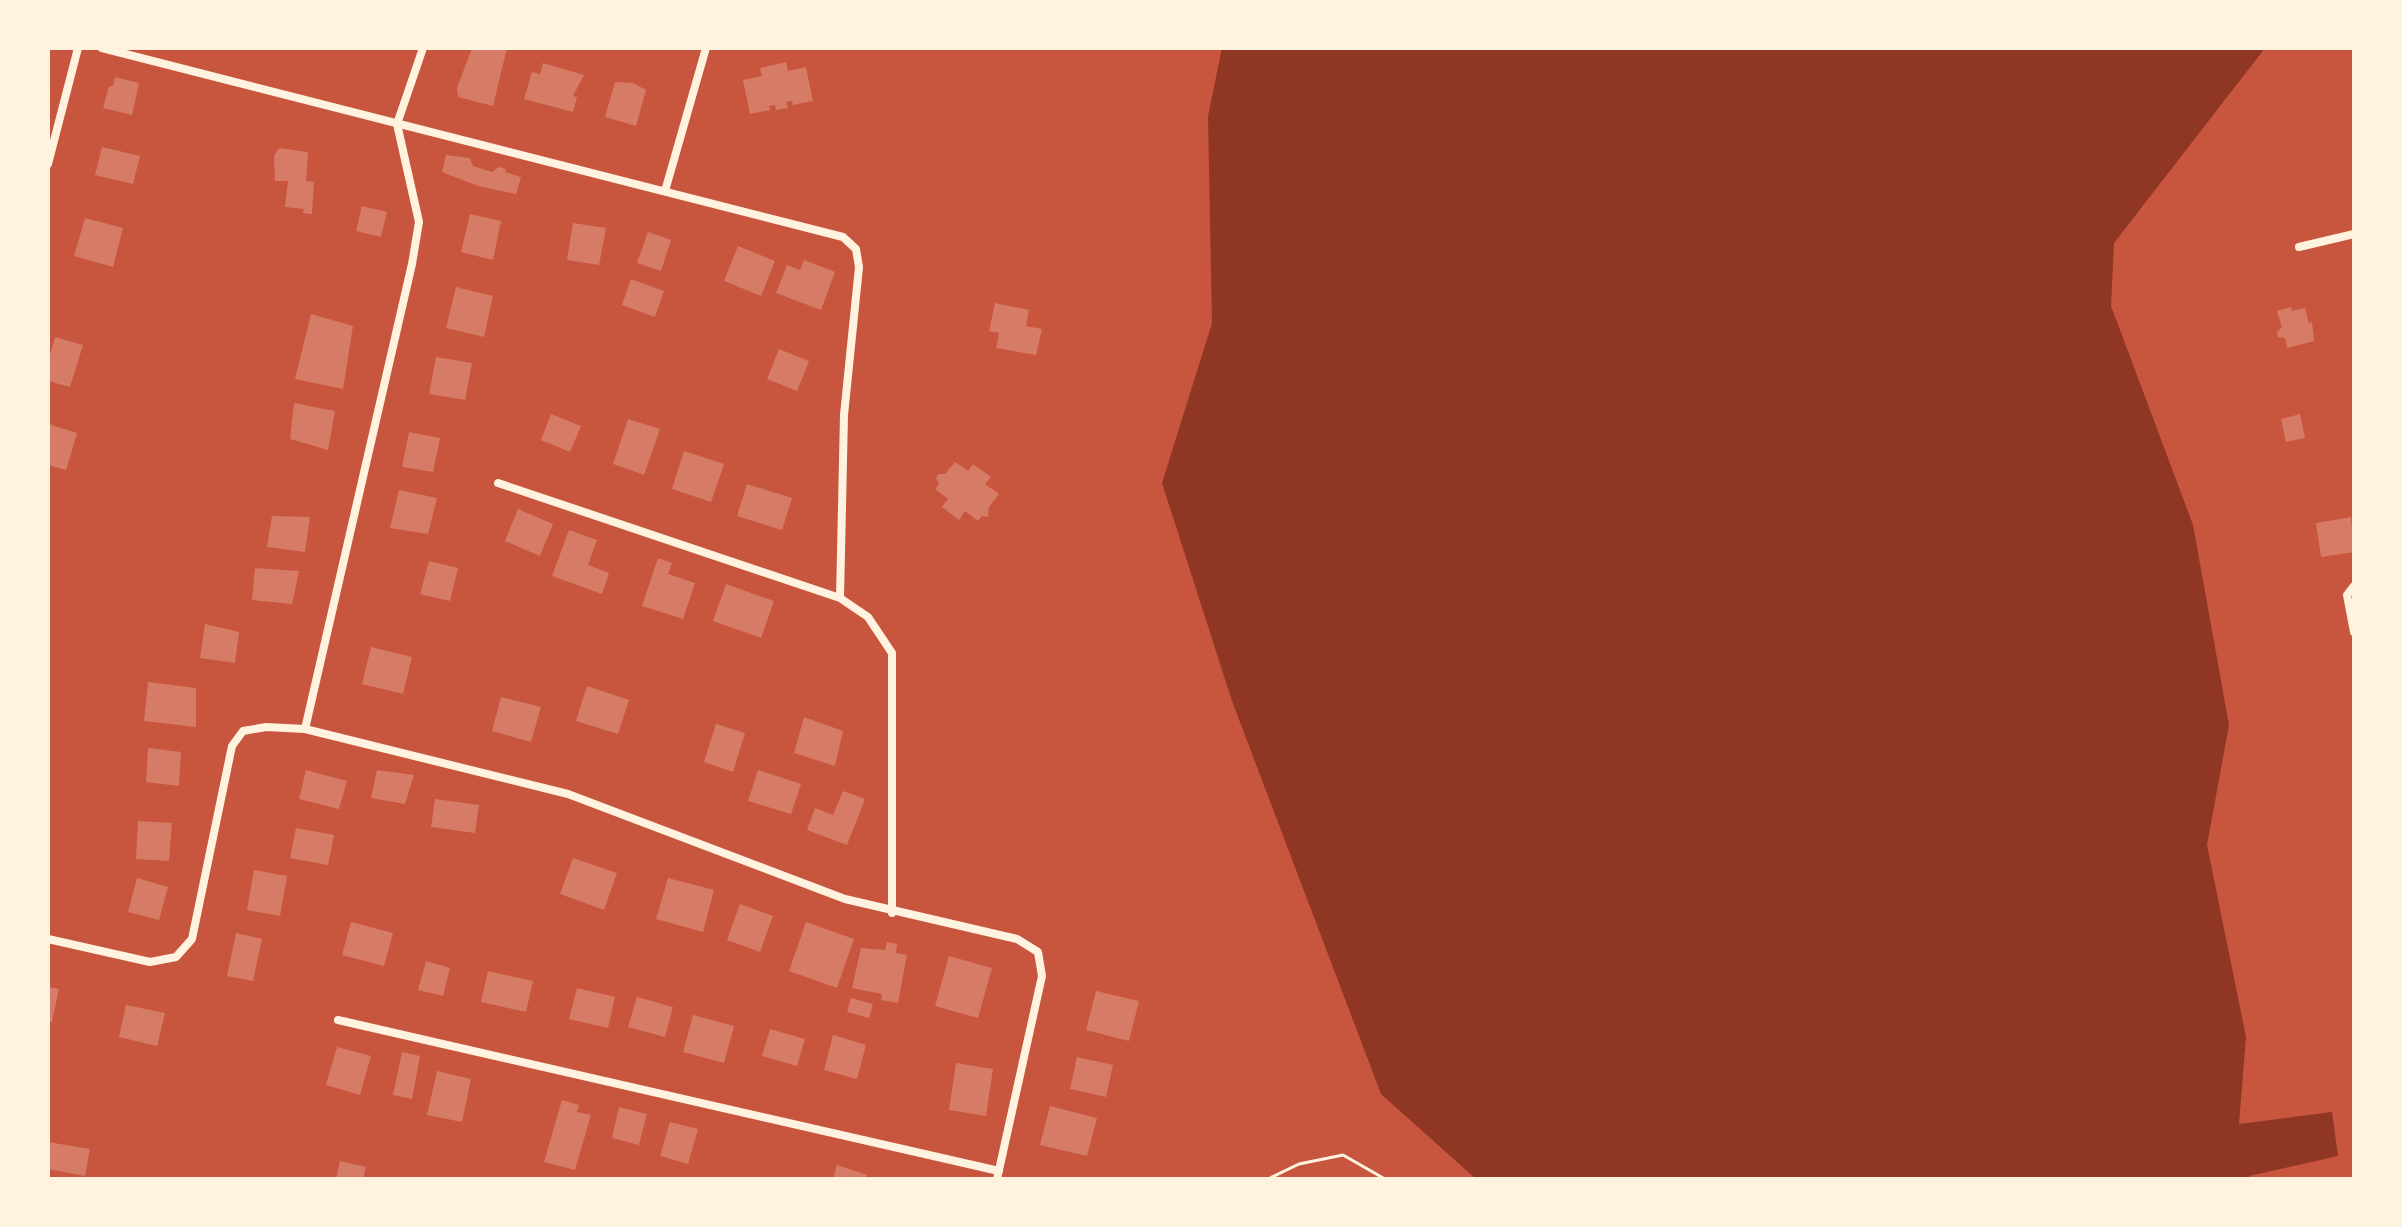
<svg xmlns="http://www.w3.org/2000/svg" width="2402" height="1227" viewBox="0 0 2402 1227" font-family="'Exo 2',sans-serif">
<rect width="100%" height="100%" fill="#c8553d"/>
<path fill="#8f3625" d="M1222 48H2265L2114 243 2111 306 2193 525 2229 725 2207 845 2246 1037 2239 1124 2332 1112 2338 1156 2249 1176V1179H1476L1381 1094 1232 701 1162 483 1212 323 1208 116Z"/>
<path fill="#d67c66" d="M472 48H507L493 106 458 97 457 88Z
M786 62 788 71 806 67 813 101 793 105 792 101 786 102 788 108 776 110 775 105 769 106 770 110 750 114 743 80 762 76 760 68Z
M543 63 584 75 573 96 577 97 573 112 524 99 532 72 540 74Z
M115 77 139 83 132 115 103 108 109 86H113Z
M615 82 633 83 646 90 636 126 605 117Z
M102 147 140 156 133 184 95 175Z
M279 148 308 152 306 181 314 182 312 214 303 213 304 209 285 207 288 181H275L274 156Z
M446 155 470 158 473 166 492 172 499 167 506 169 505 172 521 177 516 194 478 186 442 172Z
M362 206 387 212 381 237 356 231Z
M470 214 501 221 493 260 461 252Z
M85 218 123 228 113 267 74 256Z
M573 223 606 228 599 265 567 260Z
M648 232 671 240 661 271 637 263Z
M738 246 775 261 761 296 724 281Z
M804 260 835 272 821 310 776 293 787 265 800 270Z
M631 279 664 291 655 317 622 305Z
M456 287 493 296 484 337 446 328Z
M995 303 1029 310 1026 326 1042 329 1036 355 996 348 999 333 989 331Z
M2291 307 2292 311 2305 308 2309 323 2312 322 2314 341 2287 348 2285 338 2278 337 2277 332 2282 327 2277 311Z
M311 314 353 326 343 389 295 379Z
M55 337 83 345 70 387 48 381V361Z
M779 349 809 361 797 391 767 379Z
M436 357 472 363 465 400 429 394Z
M294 403 335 411 328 450 290 439Z
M551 414 581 426 570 452 541 440Z
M2300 414 2305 438 2286 442 2281 419Z
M628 419 660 429 644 475 613 464Z
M48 424 77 433 66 470 48 465Z
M409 432 440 438 433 472 402 467Z
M684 451 724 464 711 502 672 489Z
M955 462 968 471 973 464 991 477 985 484 999 494 989 507 988 517 982 516 978 521 965 511 959 520 942 507 948 499 935 489 939 484 936 478 939 474H945Z
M747 484 792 498 782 530 737 516Z
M399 490 437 498 428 534 390 528Z
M518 509 553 524 540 556 505 541Z
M272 516 310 517 305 552 267 547Z
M2351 517 2354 552 2321 557 2316 523Z
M569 530 597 540 588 565 609 573 602 594 552 576Z
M658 558 672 563 668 574 695 583 683 619 642 606Z
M429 561 458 568 450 601 420 594Z
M255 568 299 571 292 604 252 600Z
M726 584 774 601 761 638 713 621Z
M205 624 239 632 235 663 200 658Z
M371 647 412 657 403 694 362 684Z
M148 682 196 688V727L144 721Z
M587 686 629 700 618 734 576 721Z
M501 697 541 707 531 742 492 731Z
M804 717 843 731 835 766 794 753Z
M716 724 745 733 733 772 704 762Z
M148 748 181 752 179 786 146 782Z
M306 770 347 781 339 809 299 799Z
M377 770 414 775 405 804 371 798Z
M758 770 801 784 791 814 748 801Z
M843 791 865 799 847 845 807 830 815 808 833 815Z
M435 799 479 805 475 833 431 827Z
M138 821 172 823 169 861 136 859Z
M296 828 334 835 328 865 290 858Z
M573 858 617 873 604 910 560 894Z
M254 870 287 876 280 916 247 910Z
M137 878 168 887 159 920 128 912Z
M668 878 714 890 703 932 656 919Z
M740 904 773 916 760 952 727 940Z
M351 922 393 933 384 966 342 955Z
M806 922 854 939 837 988 789 971Z
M236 933 262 939 253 981 227 976Z
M887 942 897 944 896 953 907 955 898 1003 881 1000 882 994 852 988 861 948 885 950Z
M949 956 992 968 978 1018 935 1006Z
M426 961 450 968 443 996 418 990Z
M488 971 533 981 526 1012 481 1002Z
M48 987 59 989 52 1022 48 1021Z
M577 988 615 997 608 1028 569 1019Z
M1096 991 1139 1001 1129 1041 1086 1030Z
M637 997 673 1007 665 1037 628 1027Z
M851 998 873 1004 869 1018 847 1012Z
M126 1005 165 1013 157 1046 119 1037Z
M693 1015 734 1026 724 1063 683 1052Z
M770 1029 805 1039 797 1066 762 1056Z
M833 1035 866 1045 857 1079 824 1070Z
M337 1047 371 1056 360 1095 326 1085Z
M402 1052 420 1056 412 1099 393 1095Z
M1077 1057 1113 1065 1106 1097 1070 1089Z
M956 1063 993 1069 986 1116 949 1110Z
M437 1071 471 1079 462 1122 427 1115Z
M562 1100 579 1105 577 1112 591 1115 575 1170 544 1162Z
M1050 1106 1097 1118 1087 1156 1040 1145Z
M619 1107 647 1114 639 1145 612 1138Z
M670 1122 698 1129 688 1164 660 1156Z
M48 1142 90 1149 85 1176 48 1169Z
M340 1161 366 1167 363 1179H336Z
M837 1165 867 1175 866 1179H833Z"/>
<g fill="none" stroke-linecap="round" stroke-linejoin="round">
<path stroke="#fff3e0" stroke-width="3" d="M1268 1179 1299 1164 1343 1155 1385 1179"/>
<path stroke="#fff3e0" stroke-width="8" d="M102 48 843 237 856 249 859 267 844 415 840 598
M48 164 78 48
M665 191 706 48
M2299 247 2354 234
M498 483 840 598 868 617 892 653V913
M2354 586 2347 595 2354 632
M305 729 412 264 419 222 397 124 423 48
M48 939 150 962 176 957 192 939 232 746 243 731 266 727 305 729 568 794 845 899 1017 939 1038 952 1042 976 997 1179
M338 1020 999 1171"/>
</g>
<rect width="2402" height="1227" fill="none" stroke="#fff3e0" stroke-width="100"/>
</svg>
